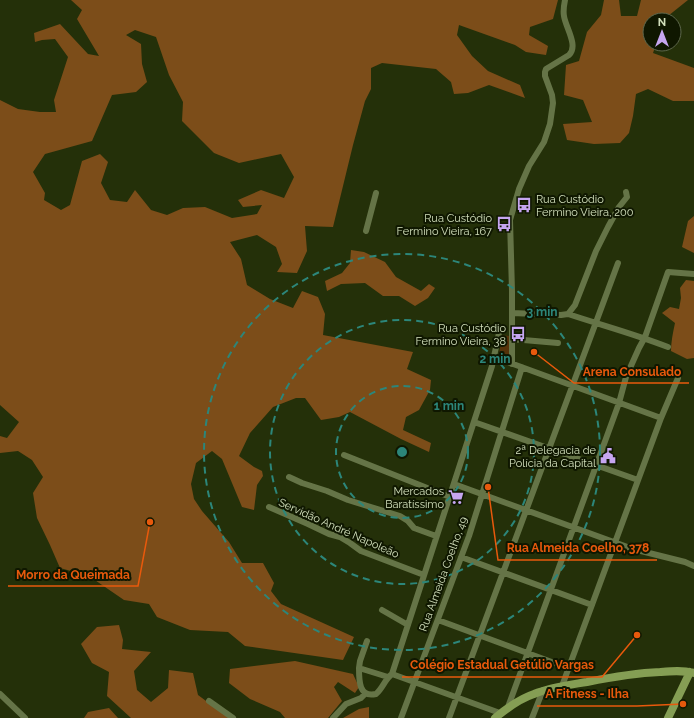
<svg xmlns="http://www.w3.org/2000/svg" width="694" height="718" viewBox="0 0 694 718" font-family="Raleway,sans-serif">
<rect width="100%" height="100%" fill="#243009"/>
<path fill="#553209" d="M502 335 509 336V358L499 355Z"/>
<path fill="#7c4d19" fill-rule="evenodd" d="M71 0H558L553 19 530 27 529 35 548 46 546 55 526 52 515 45 459 25 457 35 472 56 488 71 520 85 525 98 489 85 468 93 454 94 451 82 436 69 382 63 371 68V89L365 101 353 145 333 227 305 226 307 251 297 273 277 272 282 264 276 247 257 235 230 242 241 259 247 285 270 299 293 308 302 291 318 297 325 314 323 335 413 352 407 369 431 380 430 390 419 410 406 417 403 430 431 443 429 452 401 439 350 412 339 417 321 420 305 398H296L273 407 250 433 239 456 254 467 262 471 263 476 257 485 254 510 242 507 222 459 212 451 196 463 191 484 194 499 202 511 229 542 242 563H263L274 583 271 591 281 604 354 637 343 660 245 646 228 632 190 630 157 617 149 604 124 600 89 576 60 568 50 545 37 518 33 493 43 477 32 460 18 451 0 453V436L7 438 19 422 0 405V100L18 109 40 112H56L54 100 68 57 55 39 42 40 35 42 34 33 60 24 88 54 99 56 77 19 82 10ZM135 30 156 37 169 75 183 102 182 121 214 153 239 163 281 154 294 177 284 198 261 190 238 200 243 207 262 205 257 214 232 218 205 207 183 208 167 215 151 210 135 190 127 202 110 200 101 183 108 162 100 154 82 161 70 205 61 210 44 200 45 193 33 172 45 154 92 141 112 95 136 92 147 82 142 64 141 44 126 35Z
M604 0H619L621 16H637L641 0H688L663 20H650V44H656L653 53 694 68V101H673L648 89 636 94 633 116 629 133 620 143 594 144 567 140 563 124 592 122 583 100 564 95 566 65 579 61 587 32 601 15Z
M694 216V253L682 247 688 221Z
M351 250 364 252 385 262 396 277 421 291 429 284 435 288 428 298 415 306 399 296H383L365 283 341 284 327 291 325 281 342 273 350 263Z
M686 280 694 281V358L687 359 671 351C671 342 673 332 675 323L662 313 670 307 679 309 681 298 680 288Z
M119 625 123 640 122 649 151 652 134 671 137 690 151 702 168 688 169 670 193 673 198 695 229 718H131L107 696 109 672 92 663 81 644 97 627Z
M295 661 353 674 359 687 355 693 338 682 334 687 342 701 328 718H285L280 712 250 699 229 683 230 669Z
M369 707V718H343L359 709Z
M109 708 118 718H84L88 712Z"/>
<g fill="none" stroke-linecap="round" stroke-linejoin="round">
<path stroke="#657447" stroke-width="6" d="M366 231 376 193
M512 313 561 315 568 314 575 305 596 251 608 227 619 207 627 197 626 192
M568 314C601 325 635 334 668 347
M512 339 558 343
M494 357 661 418
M512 364V291L510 220 519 189 529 166 544 142 550 124 553 103 552 95 545 76V72L546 69 569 55C579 46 565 26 564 16 563 11 564 5 565 0
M474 422 638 480
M344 455 450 497
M289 477 302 483 327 491 348 500 400 516 408 521 414 528 436 536
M454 484 633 549 685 562 694 566
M269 507 308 524 329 534 340 537 350 543 361 551 424 575
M461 557 592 605
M382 610 408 625
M438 620 568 668
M367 641 360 661 359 668 388 677
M359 668C359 681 359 698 376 694 383 688 385 679 392 674
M392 674 492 366 499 333
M392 674 500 713
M562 686 661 418 678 378
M0 694 25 718
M209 701 233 718
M508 707 619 403 626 377 639 348 645 337 668 272 694 274
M333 718 346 704 361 698 365 694
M401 718 469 536 522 367
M449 718 618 263
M532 718 543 690"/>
<path stroke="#859e54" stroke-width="8" d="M495 718C507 708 519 699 534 694 551 687 569 685 587 682 612 677 636 673 660 672 672 671 683 670 694 673
M668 718 690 672"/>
</g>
<g fill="none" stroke="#2c867a" stroke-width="2" stroke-dasharray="7 5">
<circle cx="402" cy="452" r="66"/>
<circle cx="402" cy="452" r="132"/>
<circle cx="402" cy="452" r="198"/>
</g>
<defs>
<symbol id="bus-bare" viewBox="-9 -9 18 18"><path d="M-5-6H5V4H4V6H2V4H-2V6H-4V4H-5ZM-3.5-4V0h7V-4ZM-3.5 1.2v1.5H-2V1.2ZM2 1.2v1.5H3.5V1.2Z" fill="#c6a6f0" stroke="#0f1700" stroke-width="2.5" paint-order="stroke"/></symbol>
<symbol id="civic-bare" viewBox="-9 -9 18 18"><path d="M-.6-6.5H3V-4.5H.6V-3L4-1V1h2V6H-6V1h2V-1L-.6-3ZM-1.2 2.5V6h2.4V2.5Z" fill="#c6a6f0" stroke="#0f1700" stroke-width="2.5" paint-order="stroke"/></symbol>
<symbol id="supermarket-bare" viewBox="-9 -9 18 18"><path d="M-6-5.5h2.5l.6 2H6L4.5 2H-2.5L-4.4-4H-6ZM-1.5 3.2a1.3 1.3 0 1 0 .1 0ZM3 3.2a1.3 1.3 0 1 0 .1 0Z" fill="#c6a6f0" stroke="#0f1700" stroke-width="2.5" paint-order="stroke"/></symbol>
</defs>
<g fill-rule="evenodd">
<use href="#bus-bare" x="513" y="194" width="22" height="22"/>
<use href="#bus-bare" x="493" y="213" width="22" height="22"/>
<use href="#bus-bare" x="507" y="323" width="22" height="22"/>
<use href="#civic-bare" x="597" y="445" width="22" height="22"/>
<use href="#supermarket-bare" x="445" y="486" width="22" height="22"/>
</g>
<g text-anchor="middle" stroke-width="4" stroke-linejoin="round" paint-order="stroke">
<g font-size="11" fill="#d3e0bc" stroke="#0f1700" text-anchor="end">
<text x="536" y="203" text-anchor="start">Rua Custódio<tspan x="536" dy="13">Fermino Vieira, 200</tspan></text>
<text x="492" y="222">Rua Custódio<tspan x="492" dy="13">Fermino Vieira, 167</tspan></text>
<text x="506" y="332">Rua Custódio<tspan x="506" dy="13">Fermino Vieira, 38</tspan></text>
<text x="596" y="454">2ª Delegacia de<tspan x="596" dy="13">Polícia da Capital</tspan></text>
<text x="444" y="495">Mercados<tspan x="444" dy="13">Baratíssimo</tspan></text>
</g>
<g font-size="11" fill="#d3e0bc" stroke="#0f1700">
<text transform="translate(339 528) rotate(24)" y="4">Servidão André Napoleão</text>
<text transform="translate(443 574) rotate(-70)" y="4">Rua Almeida Coelho, 49</text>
</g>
</g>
<circle cx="402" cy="452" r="6" fill="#2c867a" stroke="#0f1700" stroke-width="2"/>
<g font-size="12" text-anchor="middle" font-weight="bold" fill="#2c867a" stroke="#0f1700" stroke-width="4" stroke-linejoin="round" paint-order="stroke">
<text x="542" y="316">3 min</text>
<text x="495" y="363">2 min</text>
<text x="449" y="410">1 min</text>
</g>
<path fill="none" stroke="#e8590c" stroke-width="1.5" d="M534 352L574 383H689M488 487L498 560H657M150 522L138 586H8M637 635L602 677H402M683 704L637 706H537"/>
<g fill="#e8590c" stroke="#0f1700" stroke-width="1.5">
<circle cx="534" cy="352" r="4"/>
<circle cx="488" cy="487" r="4"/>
<circle cx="150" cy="522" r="4"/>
<circle cx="637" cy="635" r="4"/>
<circle cx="683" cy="704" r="4"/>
</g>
<g font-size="12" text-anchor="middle" font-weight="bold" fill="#e8590c" stroke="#0f1700" stroke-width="4" stroke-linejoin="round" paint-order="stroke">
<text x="632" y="376">Arena Consulado</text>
<text x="578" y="552">Rua Almeida Coelho, 378</text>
<text x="73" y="579">Morro da Queimada</text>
<text x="502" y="669">Colégio Estadual Getúlio Vargas</text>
<text x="587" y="698">A Fitness - Ilha</text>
</g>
<g transform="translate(662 32)"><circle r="19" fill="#0f1700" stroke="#5d674b"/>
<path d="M0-3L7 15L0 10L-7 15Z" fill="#c6a6f0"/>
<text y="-6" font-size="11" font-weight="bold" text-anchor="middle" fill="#d3e0bc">N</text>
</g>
</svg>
